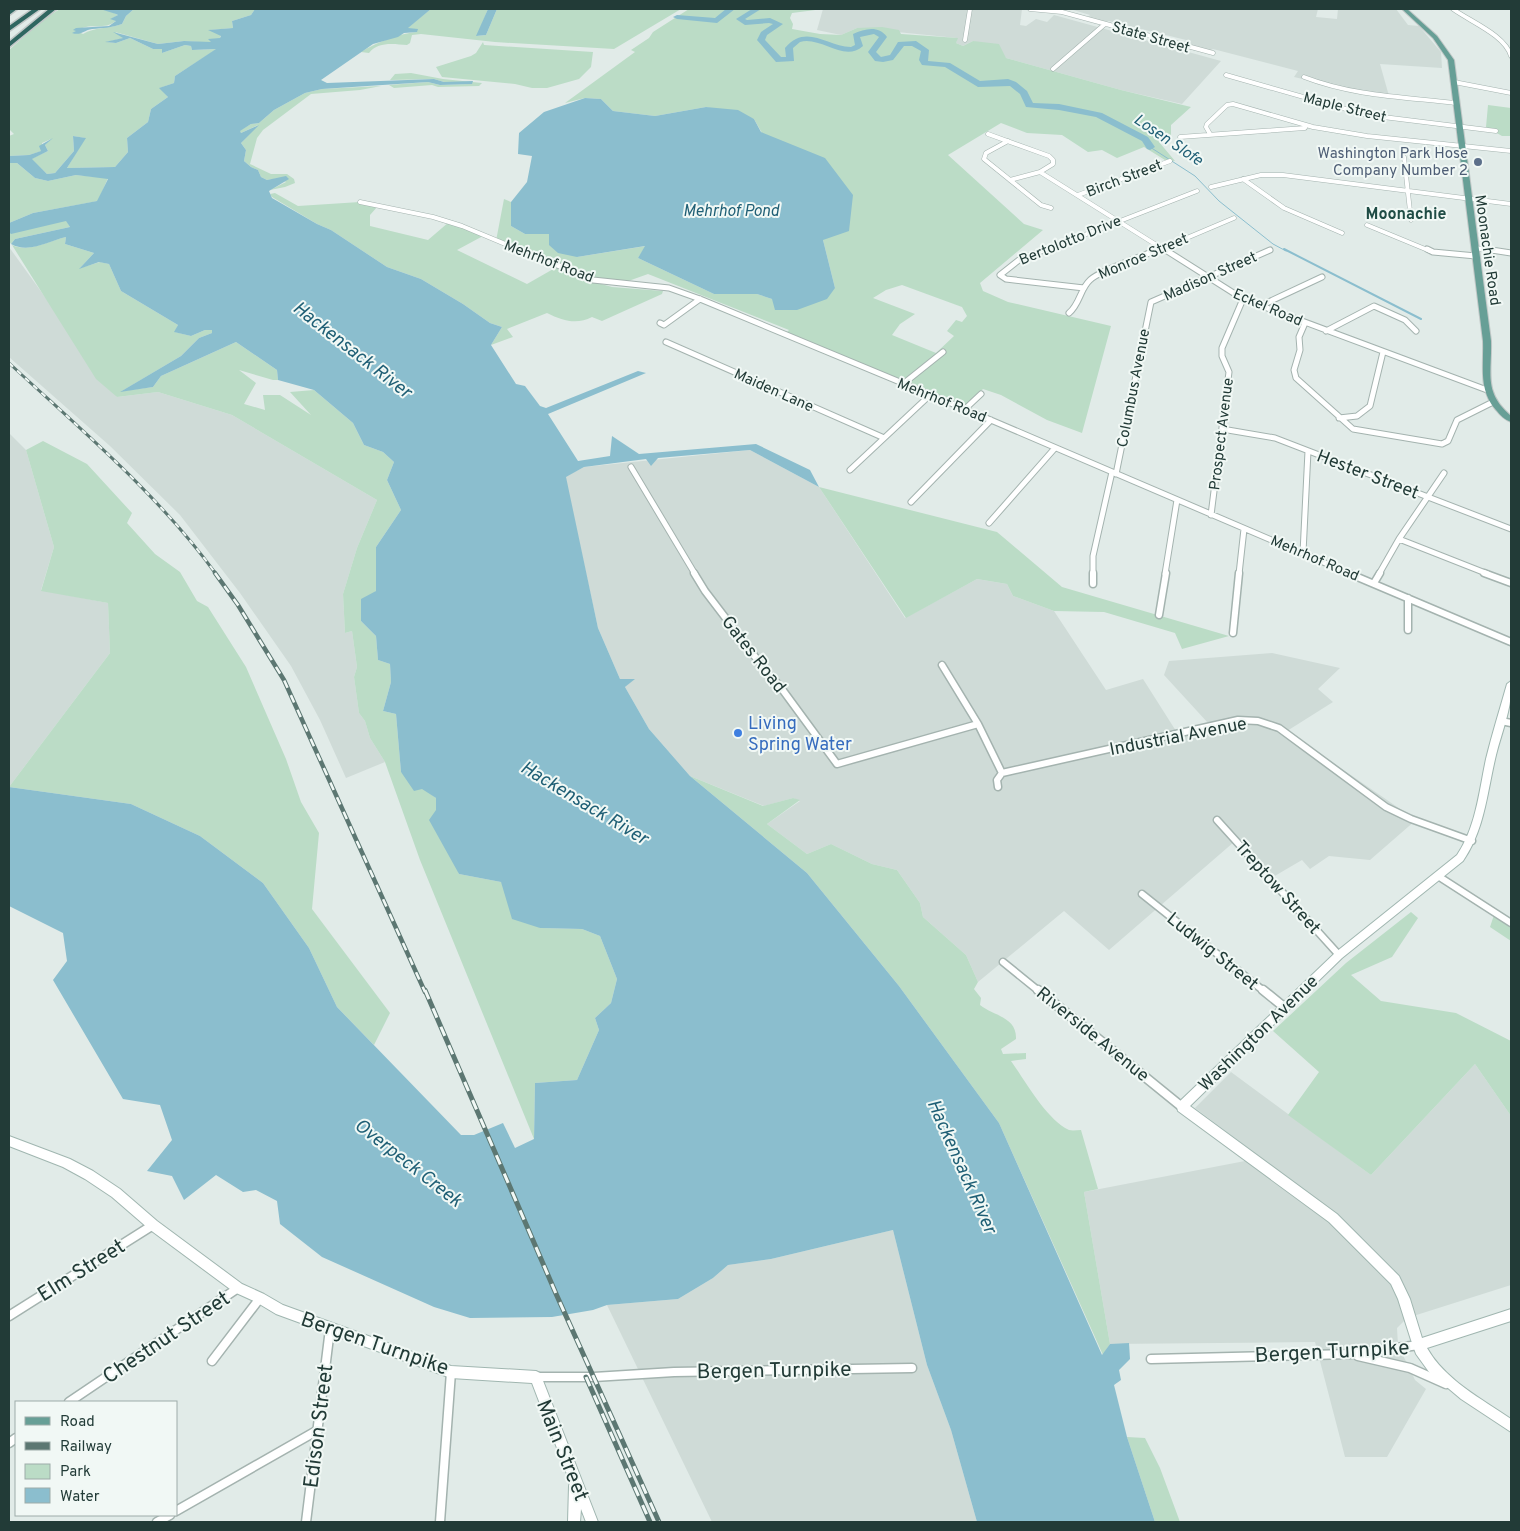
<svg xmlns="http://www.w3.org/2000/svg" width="1520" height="1531" viewBox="0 0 1520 1531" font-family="Overpass,sans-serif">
<rect width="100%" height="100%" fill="#e1ebe8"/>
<path fill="#cfdbd7" d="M823 9H1055L1054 11 1022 9 1020 25 1026 26 1036 19 1047 22 1054 15 1221 61 1182 104 1121 90 1006 58 973 41 963 46 956 43 957 38 857 28 841 35 817 30Z
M1070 9H1318L1316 17 1337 19 1338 9H1396L1408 25 1419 26 1441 52 1442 68 1380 64 1389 96 1369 94 1294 77 1298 71 1213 49 1206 53 1180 47 1186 40 1109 21 1098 23 1085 20 1090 15Z
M9 247 117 397 158 392 232 415 377 500 357 548 343 594 345 633 352 631 357 667 354 677 359 713 365 721 370 738 385 762 346 778 320 720 291 666 240 593 180 515 110 446 9 357Z
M9 433 26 450 54 547 41 590 108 603 110 653 9 787Z
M750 450 819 487 905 618 977 579 1007 584 1013 596 1054 611 1106 690 1143 679 1176 731 1208 723 1164 675 1169 661 1272 653 1340 668 1318 689 1333 702 1287 731 1416 820 1370 860 1329 856 1310 869 1302 860 1268 880 1234 842 1109 950 1064 911 978 982 966 955 923 917 920 903 897 870 872 864 831 844 807 854 767 824 800 801 793 798 764 806 690 776 649 729 625 687 634 679H620L598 628 565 477 584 467Z
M1475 1064 1511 1116V1285L1407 1318 1397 1328 1398 1345 1415 1380 1426 1389 1387 1457H1345L1315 1342 1110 1344 1084 1192 1245 1161 1252 1151 1195 1108 1231 1072 1371 1175Z
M893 1230 927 1365 951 1430 977 1522H712L607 1305 678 1299 713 1278 728 1265 771 1259Z"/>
<path fill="#bbdcc6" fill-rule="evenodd" d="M60 9C79 9 102 5 118 15L111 19 117 20C104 32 90 21 77 31L83 34C94 27 109 29 122 24L126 16 134 9H255L251 15 232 21 233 28 210 30 221 35 220 38 212 43 184 41 158 44 115 32 124 38 107 42 116 43 130 38 153 49H163L162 53 185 45 191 46 192 50 217 49 175 76 174 83 160 88 168 97 151 109 148 122 127 138 128 152 115 167 67 168 85 138 73 136 74 151 55 173 47 174 31 159 48 151 45 145 51 139 42 143V151L29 155 9 156V136L14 134 9 129V50L44 19Z
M431 9H488L477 36 486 35 497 9H681L614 49 495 42 421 34 412 35 410 43 407 45C394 44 378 41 369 53L361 52C375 43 401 33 417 32L407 28Z
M689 9H823L792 13 790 18 793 24 792 29 820 34 841 35 857 28 882 27 899 30 901 34 958 38 956 43 963 46 973 41 999 44 1006 58 1121 90 1191 107 1171 125V136L1159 142 1175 161 1165 160 1144 147 1117 158 1102 150 1088 152 1062 135 1027 133 1001 123 948 155 1024 224 1043 230 980 283 983 291 1008 302 1111 326 1082 433 1047 420 1001 395 983 389 964 406 787 332 789 330 648 274 620 284 593 280 496 241 504 199 511 202V226L525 234H550L577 257 646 246 638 258 714 294H757L772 299 835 288 823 240 754 119 706 107 655 116 613 111 601 99 585 98 565 103 635 52 631 50 649 38 653 32ZM902 285 962 307 967 316 962 322 956 320 947 331 954 336 936 353 892 335 900 324 915 314 873 298 886 290Z
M483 42 484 45 593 52 591 67 579 79 547 88H532L515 84 442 77 436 67 471 56 476 53Z
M411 73 443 79 482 83 479 86 438 87 432 85 394 88 389 85 428 82 440 85 471 84 472 82H444L434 79 390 80 395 74Z
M381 86 360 90 311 94 263 130 257 138 250 164 271 174H287L294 179 295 183 285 187 270 190 286 182 280 178 267 180 261 177 258 170 251 167 244 161 246 150 241 143 258 125 241 133 239 131 251 124 259 123 274 110 305 93 322 89Z
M1488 105 1511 108V136H1502L1486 127Z
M9 163H17L35 178 48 181 76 175 108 178 98 201 33 213 9 223Z
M275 193 298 206 360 202 378 206 370 215V226L428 240 449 222 483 236 457 250 527 284 555 268 587 280 612 287 663 291 662 294 602 321 592 317C577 325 563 321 547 313L507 329 513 337 491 345 502 327 490 323 463 304 421 279 387 267 331 230 317 224 272 197 270 194Z
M66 220 70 227 15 239 11 244 9 241V232L12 233Z
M66 237 65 244 94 253 80 268 100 262 109 264 121 291 178 325 175 332 191 336 205 330H212V333L199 338 181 356 122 391 153 387 161 376 236 342 277 370 278 380H273L239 370 256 383 244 404 265 410 263 395H280L311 415 290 392 314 390 353 423 364 445 383 452 394 462 387 480 401 510 376 547V591L361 621 376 636 378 660 390 664 391 682 383 711 396 714 401 772 436 798V810L459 874 501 882 540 928 582 929 600 936 617 979 611 1003 595 1018 599 1030 577 1080 535 1083 534 1139 420 860 385 762 370 738 365 721 359 713 354 677 357 667 352 631 345 633 343 594 357 548 377 500 232 415 158 392 117 397 96 379 12 245C29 253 48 241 66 237Z
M43 441 87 464 132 513 127 523 155 554 180 572 197 601 208 607 246 667 286 759 301 802 319 833 312 909 390 1013 374 1045 337 1007 309 948 263 883 200 836 131 804 9 787 110 653 108 603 41 591 54 547 26 450Z
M819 487 997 532 1062 587 1229 636 1182 649 1175 633 1104 612 1054 611 1013 596 1007 584 977 579 906 618Z
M690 776 763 806 793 798 800 800 767 824 807 854 831 844 872 864 897 870 920 903 923 917 966 955 978 982 974 989 981 998 980 1005C994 1016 1017 1017 1016 1039L1001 1049 1003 1054 1026 1053V1059L1011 1061C1026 1082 1046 1119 1069 1130 1073 1131 1077 1130 1081 1130L1098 1189 1084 1192 1110 1344 1103 1355 999 1123 899 986 807 873Z
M1411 912 1418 918 1392 957 1351 975 1381 1001 1456 1013 1511 1041V1116L1475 1064 1371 1175 1288 1115 1319 1072 1273 1031 1346 963Z
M1495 912 1511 922V941L1490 927Z
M1127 1437 1145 1438 1160 1468 1180 1522H1155Z"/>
<path fill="#8bbece" d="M100 9H134L126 16 122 24C111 28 103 28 92 29 84 30 81 36 72 33L76 31 73 30 76 28 109 26 116 21 110 19 118 15 116 14Z
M255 9H431L408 28 418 29 417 32 404 33 398 37 373 44 321 80 327 83 434 79 444 82 473 81 472 84 440 85 428 82 322 89 305 93 274 110 259 123 251 124 240 131 241 133 259 125 241 143 246 150 244 161 251 167 258 170 261 177 267 180 286 176 289 179 269 191 272 198 317 224 331 230 387 267 421 279 463 304 490 323 502 327 491 345 516 384 525 386 540 406 546 408 638 371 646 373 548 414 578 461 610 456 612 436 639 454 756 444 810 470 819 487 750 450 658 458 651 466 646 459 584 467 566 477 598 628 620 679H635L625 687 649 729 690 776 807 873 899 986 999 1123 1102 1355 1110 1344 1129 1343 1130 1359 1119 1370 1121 1380 1114 1385 1127 1437 1155 1522H977L951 1430 927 1365 893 1230 771 1259 728 1265 713 1278 678 1299 607 1305 593 1310 552 1317 470 1318 434 1307 322 1257 280 1224 277 1201 256 1190 243 1192 216 1175 184 1200 172 1176 147 1171 172 1140 160 1105 123 1099 53 980 67 961 63 933 9 906V787L131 804 200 836 263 883 309 948 337 1007 461 1135H474L503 1123 515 1148 534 1139 535 1083 577 1080 599 1030 595 1018 611 1003 617 979 600 936 582 929 540 928 512 919 501 882 459 874 429 820 436 810V798L422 789 414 791 401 772 396 714 383 711 391 682 390 664 378 660 376 636 361 621V599L376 591V547L401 510 387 480 394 462 383 452 364 445 353 423 314 390 278 380 277 370 236 342 161 376 153 387 120 392 181 356 199 338 212 333V330H205L191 336 174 332 178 325 121 291 109 264 99 262 79 269 94 253 65 244 66 237C48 241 29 254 11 244L15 239 70 227 66 221 11 234 9 232V223L33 213 97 201 108 179 76 175 48 181 35 178 17 163H9V156L29 155 41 151 39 146 53 138 45 145 48 151 32 159 47 174 55 173 74 151 73 136 86 138 67 168 115 167 128 152 127 138 148 122 151 109 168 97 159 88 174 83 175 76 216 49 192 50 191 46 185 45 162 53V49H153L130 38 116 43 105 42 123 38 113 32 158 44 184 41 211 42 208 39 220 38 221 36 208 30 233 28 232 21 251 15Z
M488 9H497L486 35 476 36Z
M585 98 601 99 613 111 655 116 706 107 738 110 754 119 761 132 825 158 853 195 849 231 823 240 835 288 827 299 797 310H775L772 299 757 294H714L638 258 645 246 577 257 558 253 549 245V234H525L511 226V202L527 182 532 156 518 154 519 133 544 112Z"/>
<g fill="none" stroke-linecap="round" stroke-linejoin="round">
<path stroke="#8bbece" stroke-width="1" d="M1150 147 1195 176 1219 201 1273 244 1286 251"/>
<path stroke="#8bbece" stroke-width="2" d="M1284 249 1421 319"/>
<path fill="#8bbece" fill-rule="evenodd" d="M726 9H735L717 23 677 19 673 17 677 15 715 18Z
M752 9H761L745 19 747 20 770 18 783 24 767 35 765 40 781 57H786L785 48C806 23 826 46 851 47L855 45 853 34C865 29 878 25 887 37L876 52 881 57 890 55 898 42 916 41 929 50 928 61 950 63 980 81 1008 79 1016 82 1027 91 1033 103 1059 104 1102 113 1148 137 1155 147 1150 150 1147 149 1142 141 1096 117 1059 110 1026 107 1020 94 1010 86 978 87 945 67 922 65 919 60 921 51 912 46H904L893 60 883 62 875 61 868 52 879 37 874 34 860 37 863 46C844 63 821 36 800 42L793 48 794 61 776 62 757 40 761 32 773 24 769 23 745 25 736 19Z"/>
<defs>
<path id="street-far3" d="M1030 9 1062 12 1213 53
M1453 9C1471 22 1505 35 1511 56
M965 40 970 9
M1053 69 1105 24
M1226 75 1367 115 1496 131
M1304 77C1353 96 1404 97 1456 103
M1454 82 1511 93
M988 134 1049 156 1053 160V164L1040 172 1010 180
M1210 134 1206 127 1207 124 1227 105 1233 104 1313 127 1367 136 1511 151
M1180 137 1305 128
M1008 141 986 153 984 159 1041 205 1051 208
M1404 157 1411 220
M1040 172 1166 251
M1243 179 1284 208 1342 233
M1211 187 1261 175H1283L1511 204
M1078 195 1170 161
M360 202 433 217 462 226 522 251
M1367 225 1430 251
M1475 248 1494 251
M1043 251 1197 191
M1156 251 1234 218"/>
<path id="street-far2" d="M519 249 593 280 669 288 700 299 965 409 1351 574
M1046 249 1019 260 1000 275 1006 279 1084 288
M1164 249 1243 299 1487 390
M1427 249 1433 252 1476 256
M1485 249 1511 253
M1260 306 1322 277
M1069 313C1080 304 1080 289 1090 280 1100 270 1144 256 1159 249
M660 323 664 325 700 299
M1305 323 1299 337 1300 350 1294 370 1296 378 1353 429 1442 444 1448 441 1457 420 1493 402
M1326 331 1374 306 1405 320 1416 331
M666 342 882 437
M903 384 943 352
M965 409 981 394
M1339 418 1357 416 1370 406 1383 352
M1222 429 1275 438 1511 529
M631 467 695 574
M850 470 929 396
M1116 474 1151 302 1270 250
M911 502 991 420
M1211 515 1229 372 1222 356V348L1243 299
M989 523 1055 448
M1399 539 1488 574
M1303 553 1308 451
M1093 574V556L1112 472
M1165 574 1177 500
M1239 574 1244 529
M1379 574 1399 539 1444 473"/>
<path id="street-far1" d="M694 573 705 591 769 675 779 685 837 764 978 724
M1093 573V584
M1348 573 1511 642
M1484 573 1511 583
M1374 583 1380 573
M1408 598V630
M1159 615 1166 573
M1233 633 1239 573
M942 665 978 724 1002 773
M1501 721 1511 723
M998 787 997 780 1002 773 1238 720 1258 721 1279 728 1386 807 1411 819 1472 841
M1217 820 1339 955
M1438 876 1511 923
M1142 894 1265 992
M1003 962 1040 992"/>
<path id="street" d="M1038 990 1182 1107
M1263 990 1284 1007
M9 1316 153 1225
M1358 1356 1410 1368 1446 1384
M1151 1359 1350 1354 1419 1345
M212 1361 260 1298
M536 1377H594L674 1372 912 1368
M69 1402 238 1288
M9 1443 16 1438
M176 1511 318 1430
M157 1522 170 1515
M306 1522 330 1329
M440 1522 451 1372"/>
<path id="secondary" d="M1511 681C1513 706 1502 731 1496 755 1487 792 1485 829 1463 861L1342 958 1190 1106 1337 1214 1399 1276 1410 1299 1422 1338 1511 1309V1321L1427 1348C1445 1380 1482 1399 1511 1419V1432L1461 1399 1429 1372 1416 1354 1411 1340 1398 1299 1391 1284 1329 1222 1178 1111 1177 1107 1178 1103 1336 952 1457 855C1476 827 1479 792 1486 759 1492 734 1500 709 1507 684Z
M9 1136 70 1159 93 1171 120 1189 157 1221 242 1284 264 1294 283 1305 451 1366 536 1371 540 1373 598 1522H586L581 1509 580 1522H568L569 1486 570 1482 532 1383 451 1378 276 1314 256 1302 234 1292 149 1229 112 1197 85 1179 63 1167 9 1146Z"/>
<path id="primary" d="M1402 9H1407L1437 36 1454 60 1491 341C1492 374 1483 392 1511 416V422C1505 420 1500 415 1496 410 1478 390 1484 366 1483 341L1448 60 1433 38Z"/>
<path id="highway" d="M10 9H17L9 15Z
M33 9H40L9 31V26Z
M49 9H56L9 47V42Z"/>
</defs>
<use href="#street-far3" stroke="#a4b3af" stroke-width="5"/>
<use href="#street-far2" stroke="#a4b3af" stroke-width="7"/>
<use href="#street-far1" stroke="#a4b3af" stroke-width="9"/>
<use href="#street" stroke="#a4b3af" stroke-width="11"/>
<use href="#secondary" stroke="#a0b6b0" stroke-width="2"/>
<use href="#primary" stroke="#c1c8c7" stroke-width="2"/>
<use href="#highway" stroke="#c1c8c7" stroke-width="3"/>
<use href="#street-far3" stroke="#fff" stroke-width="4"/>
<use href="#street-far2" stroke="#fff" stroke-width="5"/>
<use href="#street-far1" stroke="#fff" stroke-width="6"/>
<use href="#street" stroke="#fff" stroke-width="8"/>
<use href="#secondary" fill="#fff" fill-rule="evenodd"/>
<use href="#primary" fill="#679f96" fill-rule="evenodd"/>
<use href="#highway" fill="#2f6660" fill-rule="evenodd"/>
<defs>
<path id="rail-far2" d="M9 363C81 430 158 494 216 574"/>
<path id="rail-far1" d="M215 573 238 605 284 680 425 992"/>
<path id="rail" d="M425 990 557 1296 659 1522
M586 1377 650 1522"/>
</defs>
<use href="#rail-far2" stroke="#5c7772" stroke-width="3"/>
<use href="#rail-far1" stroke="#5c7772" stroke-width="4.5"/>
<use href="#rail" stroke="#5c7772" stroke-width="5"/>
<use href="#rail-far2" stroke="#f1f8f5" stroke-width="2" stroke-dasharray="5.5" stroke-linecap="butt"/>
<use href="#rail-far1" stroke="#f1f8f5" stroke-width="2.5" stroke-dasharray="8" stroke-linecap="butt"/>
<use href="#rail" stroke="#f1f8f5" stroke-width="3" stroke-dasharray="10" stroke-linecap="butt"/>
</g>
<circle fill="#5c6f8a" stroke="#f1f8f5" stroke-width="2" cx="1478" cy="162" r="5"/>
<circle fill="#3f7fe0" stroke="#f1f8f5" stroke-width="2" cx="738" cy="733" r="5"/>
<g text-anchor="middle" stroke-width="4" stroke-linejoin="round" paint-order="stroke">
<g font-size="15" fill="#223b37" stroke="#f1f8f5">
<text transform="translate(1151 37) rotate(16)" y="5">State Street</text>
<text transform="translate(1345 107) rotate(14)" y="5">Maple Street</text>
<text transform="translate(1124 178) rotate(-21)" y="5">Birch Street</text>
<text transform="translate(1070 240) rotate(-22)" y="5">Bertolotto Drive</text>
<text transform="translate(1488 250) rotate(82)" y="5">Moonachie Road</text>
<text transform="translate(1143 256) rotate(-23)" y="5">Monroe Street</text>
<text transform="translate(549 261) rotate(21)" y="5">Mehrhof Road</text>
<text transform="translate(1210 276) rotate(-24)" y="5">Madison Street</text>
<text transform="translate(1268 307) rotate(23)" y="5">Eckel Road</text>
<text transform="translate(1133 388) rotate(-79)" y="5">Columbus Avenue</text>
<text transform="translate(774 390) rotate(24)" y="5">Maiden Lane</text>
<text transform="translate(942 400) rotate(22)" y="5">Mehrhof Road</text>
<text transform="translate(1221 434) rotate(-83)" y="5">Prospect Avenue</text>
<text transform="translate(1315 558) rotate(23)" y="5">Mehrhof Road</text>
</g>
<g font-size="15" fill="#4e5e75" stroke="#f1f8f5" text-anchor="end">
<text x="1468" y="158">Washington Park Hose<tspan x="1468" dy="17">Company Number 2</tspan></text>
</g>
<g font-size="16" font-style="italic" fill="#1f5f75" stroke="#f1f8f5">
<text transform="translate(1169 139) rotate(34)" y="6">Losen Slofe</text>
<text x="731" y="216">Mehrhof Pond</text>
</g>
<g font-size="16" font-weight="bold" fill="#1f4c45" stroke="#f1f8f5">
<text x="1406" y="219">Moonachie</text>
</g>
<g font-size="18" fill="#223b37" stroke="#f1f8f5">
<text transform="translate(1368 474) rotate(21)" y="6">Hester Street</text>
<text transform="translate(754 654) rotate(52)" y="6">Gates Road</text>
<text transform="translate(1178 736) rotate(-11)" y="6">Industrial Avenue</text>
<text transform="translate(1278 887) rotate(48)" y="6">Treptow Street</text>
<text transform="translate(1213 951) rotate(39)" y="6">Ludwig Street</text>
<text transform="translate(1258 1033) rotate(-44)" y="6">Washington Avenue</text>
<text transform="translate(1093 1034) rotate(39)" y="6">Riverside Avenue</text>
</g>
<g font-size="18" fill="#366cbe" stroke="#f1f8f5" text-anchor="start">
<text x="748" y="729">Living<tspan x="748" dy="21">Spring Water</tspan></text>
</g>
<g font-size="19" font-style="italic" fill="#1f5f75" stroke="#f1f8f5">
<text transform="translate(353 349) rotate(38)" y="7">Hackensack River</text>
<text transform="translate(585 802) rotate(31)" y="7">Hackensack River</text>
<text transform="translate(409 1162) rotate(38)" y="7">Overpeck Creek</text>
<text transform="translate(963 1166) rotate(66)" y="7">Hackensack River</text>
</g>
<g font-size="21" fill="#223b37" stroke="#f1f8f5">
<text transform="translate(81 1270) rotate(-32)" y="7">Elm Street</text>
<text transform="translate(166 1337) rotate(-34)" y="7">Chestnut Street</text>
<text transform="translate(375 1343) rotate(19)" y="7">Bergen Turnpike</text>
<text transform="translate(1332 1351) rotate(-3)" y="7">Bergen Turnpike</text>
<text transform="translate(774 1370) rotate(-1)" y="7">Bergen Turnpike</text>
<text transform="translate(318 1426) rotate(-83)" y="7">Edison Street</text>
<text transform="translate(563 1450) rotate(68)" y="7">Main Street</text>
</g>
</g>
<rect width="1520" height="1531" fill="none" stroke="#223b37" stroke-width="20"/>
<rect x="15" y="1401" width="162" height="115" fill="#f1f8f5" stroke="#9eaca9"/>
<rect x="25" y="1417" width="25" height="8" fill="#679f96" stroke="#9eaca9"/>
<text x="60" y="1426" font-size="15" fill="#223b37">Road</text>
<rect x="25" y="1442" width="25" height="8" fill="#5c7772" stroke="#9eaca9"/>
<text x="60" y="1451" font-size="15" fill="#223b37">Railway</text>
<rect x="25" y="1464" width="25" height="15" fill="#bbdcc6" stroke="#9eaca9"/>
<text x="60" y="1476" font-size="15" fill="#223b37">Park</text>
<rect x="25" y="1488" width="25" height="15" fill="#8bbece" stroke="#9eaca9"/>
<text x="60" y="1501" font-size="15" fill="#223b37">Water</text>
</svg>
